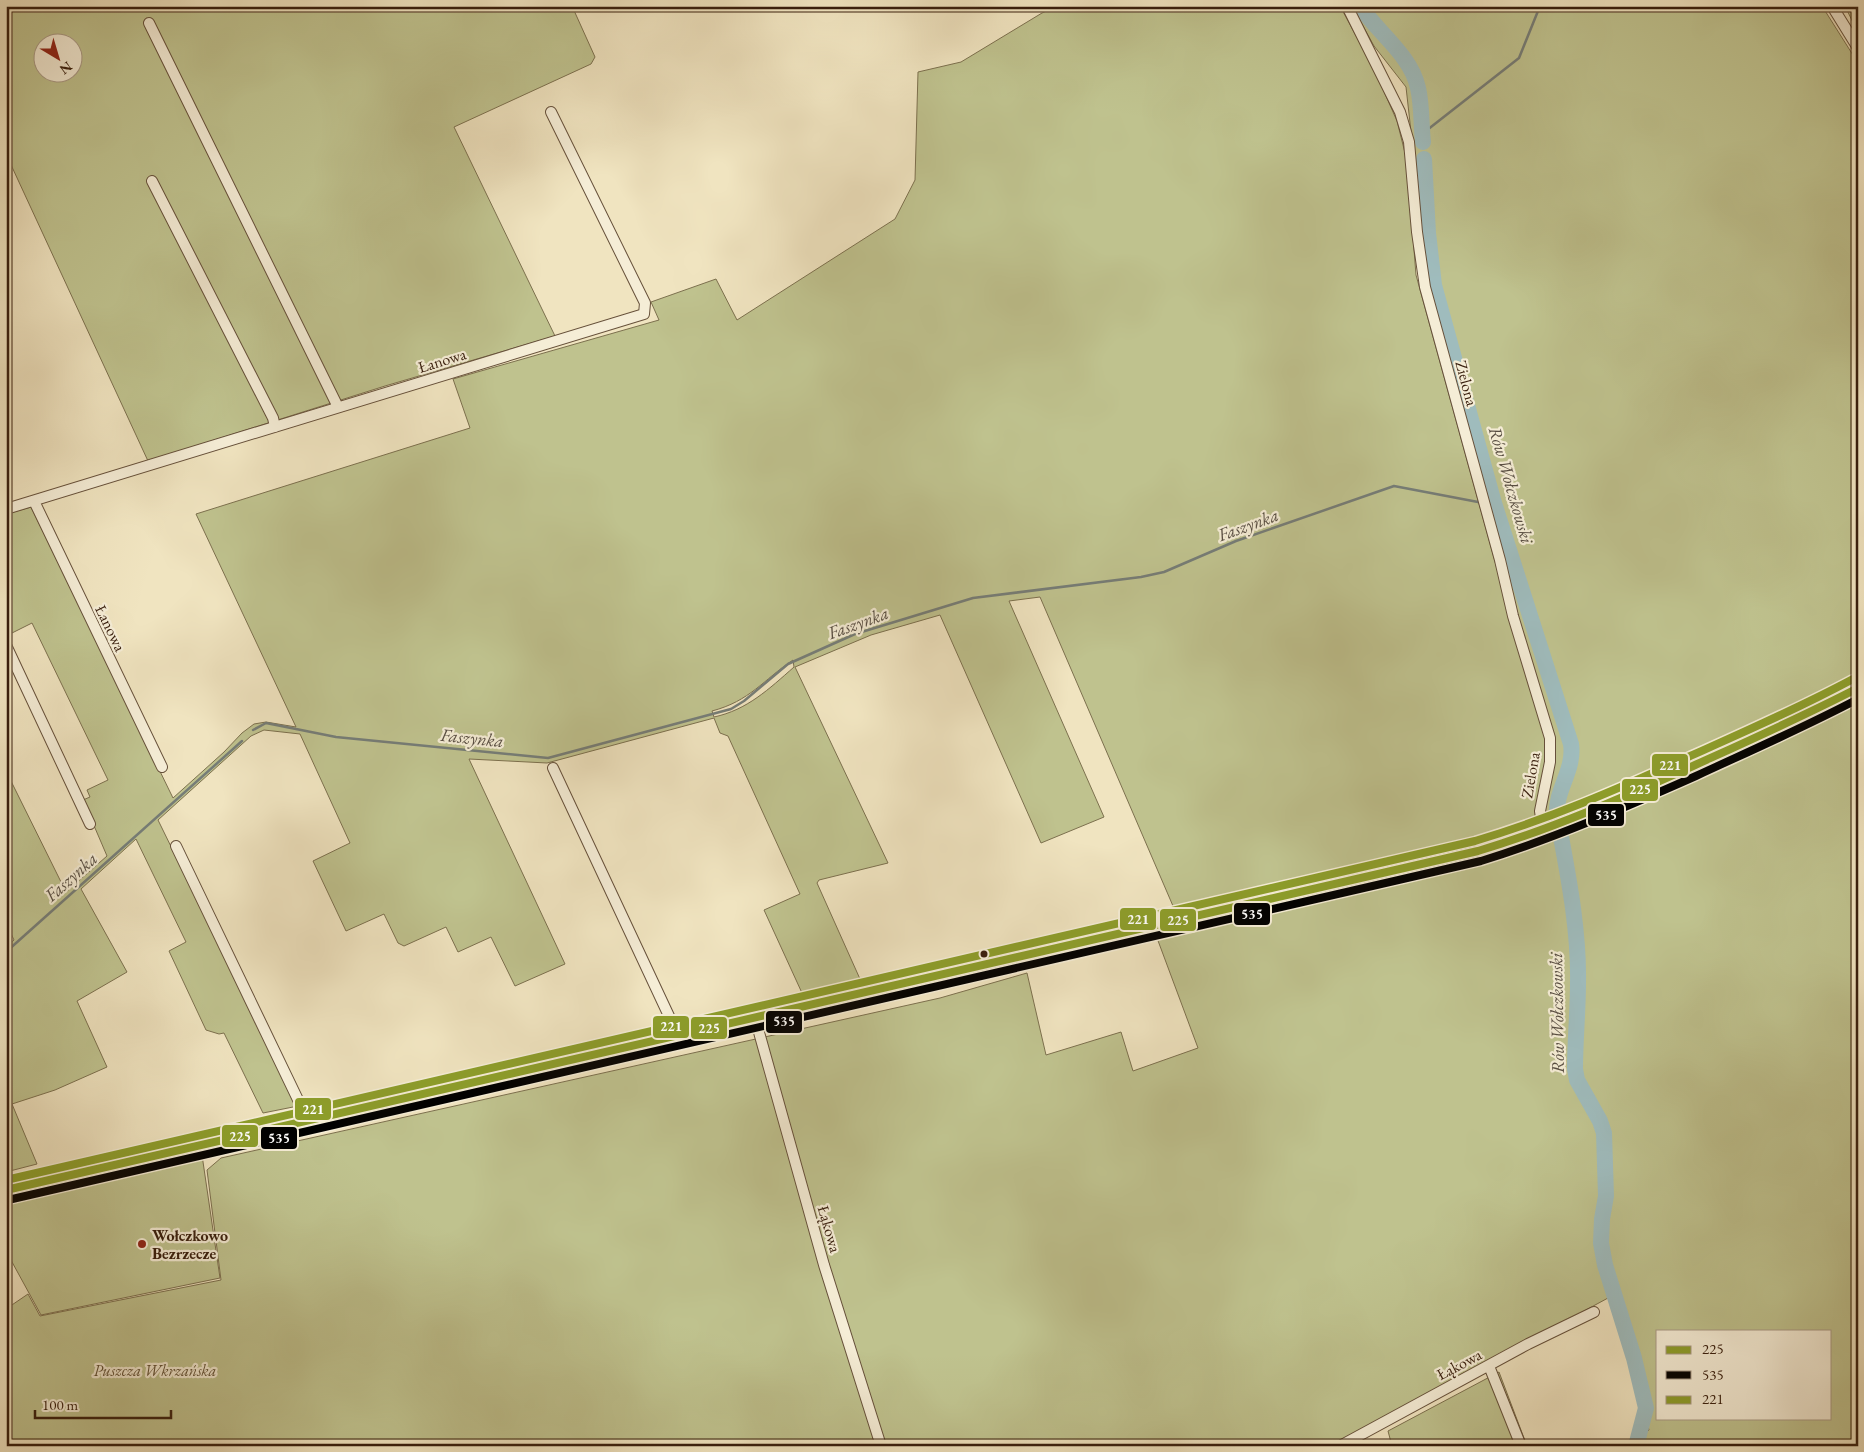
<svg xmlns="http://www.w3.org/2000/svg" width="1864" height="1452" viewBox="0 0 1864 1452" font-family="'EB Garamond',serif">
<rect width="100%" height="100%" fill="#f0e4c0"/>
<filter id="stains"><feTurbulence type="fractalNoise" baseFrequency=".004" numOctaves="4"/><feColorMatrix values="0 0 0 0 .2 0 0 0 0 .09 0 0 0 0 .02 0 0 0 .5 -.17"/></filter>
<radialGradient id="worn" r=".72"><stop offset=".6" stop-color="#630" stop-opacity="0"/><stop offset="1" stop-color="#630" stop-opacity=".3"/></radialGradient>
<path fill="#bfc28e" stroke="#7c704e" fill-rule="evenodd" d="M6 6H572L595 57 591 64 454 127 555 336 385 386 148 461 6 154ZM42 42H72V72H42Z
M1058 6H1340L1375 71 1397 121 1407 161 1416 275 1499 576 1509 572 1426 266 1406 87 1374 46 1352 6H1822L1858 63V1446H1628L1649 1430 1638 1389 1608 1298 1335 1446H6V1309L28 1294 40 1316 221 1280 207 1170 221 1158 940 998 1027 973 1046 1055 1121 1032 1133 1071 1198 1048 1157 938 1173 906 1040 597 1009 601 1104 817 1041 843 940 615 871 635 795 667 888 863 819 880 817 883 860 979 802 993 764 910 800 894 728 736 720 733 714 718 547 763 469 759 565 964 515 986 491 937 458 952 446 927 404 946 398 943 384 914 346 931 313 861 350 843 300 734 264 730 251 736 158 820 298 1106 263 1113 224 1033 219 1034 206 1030 169 951 186 942 136 839 81 889 127 972 77 1001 107 1067 55 1090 12 1104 37 1164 6 1172V947L14 940 6 923V771L66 892 107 856 83 800 90 797 87 790 108 780 32 623 6 636V514L31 507 173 798 224 752 242 733 254 724 266 722 296 727 196 514 470 428 453 379 659 320 651 302 716 279 737 320 895 219 915 180 918 72 961 62 1042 13ZM793 660 794 667C769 689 747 710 714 717L712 711C750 701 763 680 793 660ZM1658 1331H1830V1418H1658Z
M1845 6H1858V33Z
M202 1155 220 1278 41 1315 6 1251V1200Z
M1499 1372 1527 1446H1392L1388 1431Z"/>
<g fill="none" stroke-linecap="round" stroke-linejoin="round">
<path stroke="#767d77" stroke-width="2.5" d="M1422 134 1519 58 1540 6
M1488 501 1494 503
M253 730 266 723 336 737 548 758 731 709 744 701 788 664 855 634 973 598 1141 577 1164 572 1236 541 1394 486 1478 502
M6 952 242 741"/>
<path stroke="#9fbcbd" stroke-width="16" d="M1360 6C1378 33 1411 55 1418 88 1422 105 1421 124 1423 142
M1424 159 1428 233 1434 285 1494 503 1571 744C1575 770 1555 790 1557 815
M1561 837C1570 885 1579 935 1578 983 1578 1012 1575 1040 1575 1069L1577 1080 1600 1121 1604 1133 1606 1196 1602 1219 1601 1243 1605 1265 1634 1358 1646 1408 1636 1446"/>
<defs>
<path id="minor" d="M1347 6 1400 112 1409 142 1417 232 1425 287 1500 560 1513 616 1550 738V762L1540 811 1543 831
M1832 6 1858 48
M149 23 338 407
M152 181 273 418 275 427
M34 501 162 767
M6 509 644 314 645 303 551 112
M6 645 90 824
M553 768 669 1016 674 1037
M176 846 301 1106 305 1120
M755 1018 824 1265 881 1446
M6 1190 1478 851C1553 830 1623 798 1693 766 1749 741 1804 717 1858 688
M1489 1366 1521 1446
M1340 1446 1528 1344 1594 1312"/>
</defs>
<use href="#minor" stroke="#66503a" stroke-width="12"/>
<use href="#minor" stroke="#f5edd6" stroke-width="10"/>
<defs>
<path id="bus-1" d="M6 1190 1478 851C1552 829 1622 798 1693 766 1748 741 1804 716 1858 688"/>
<path id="bus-2" d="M8 1200 1481 861C1555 838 1626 807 1696 776 1750 751 1805 727 1858 699"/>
<path id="bus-3" d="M6 1180 1475 841C1549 819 1618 789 1688 757 1744 732 1799 708 1853 679"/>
</defs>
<use href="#bus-1" stroke="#f5edd6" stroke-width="11"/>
<use href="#bus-2" stroke="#f5edd6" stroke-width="11"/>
<use href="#bus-3" stroke="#f5edd6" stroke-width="11"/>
<use href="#bus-1" stroke="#8d9d2a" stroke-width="8"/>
<use href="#bus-2" stroke="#000" stroke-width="8"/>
<use href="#bus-3" stroke="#8d9d2a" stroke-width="8"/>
</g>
<circle fill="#381e0d" stroke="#f5edd6" stroke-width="2" cx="984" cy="954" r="4.5"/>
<circle fill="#8f2418" stroke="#f5edd6" stroke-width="2" cx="142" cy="1244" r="5"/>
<g text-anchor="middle" stroke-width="4.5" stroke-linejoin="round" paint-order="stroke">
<g font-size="16" fill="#381e0d" stroke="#f5edd6">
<text transform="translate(442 360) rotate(-17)" y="6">Łanowa</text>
<text transform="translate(1467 383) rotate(75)" y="6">Zielona</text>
<text transform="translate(111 628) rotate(64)" y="6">Łanowa</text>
<text transform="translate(1530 775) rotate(-80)" y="6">Zielona</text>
<text transform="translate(830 1229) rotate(74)" y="6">Łąkowa</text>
<text transform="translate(1459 1364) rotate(-28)" y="6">Łąkowa</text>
</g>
<g font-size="16" font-weight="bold" fill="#381e0d" stroke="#f5edd6" text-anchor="start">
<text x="152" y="1241">Wołczkowo<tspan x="152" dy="18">Bezrzecze</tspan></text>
</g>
<g font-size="16" font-style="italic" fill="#604f34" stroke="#f5edd6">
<text x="155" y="1376">Puszcza Wkrzańska</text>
</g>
<g font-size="18" font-style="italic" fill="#574d42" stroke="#f5edd6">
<text transform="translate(1511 485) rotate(74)" y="6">Rów Wołczkowski</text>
<text transform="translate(1248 525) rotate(-20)" y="6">Faszynka</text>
<text transform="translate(858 623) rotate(-20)" y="6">Faszynka</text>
<text transform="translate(472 738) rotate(6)" y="6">Faszynka</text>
<text transform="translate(71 877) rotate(-42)" y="6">Faszynka</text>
<text transform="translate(1557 1013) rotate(-91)" y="6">Rów Wołczkowski</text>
</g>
</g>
<g stroke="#f5edd6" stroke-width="2">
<rect x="1651" y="753" width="38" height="24" rx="5" fill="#8d9d2a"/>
<rect x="1621" y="778" width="38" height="24" rx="5" fill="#8d9d2a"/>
<rect x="1587" y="803" width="38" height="24" rx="5" fill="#000"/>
<rect x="1233" y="902" width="38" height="24" rx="5" fill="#000"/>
<rect x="1119" y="907" width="38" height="24" rx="5" fill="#8d9d2a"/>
<rect x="1159" y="908" width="38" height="24" rx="5" fill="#8d9d2a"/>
<rect x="765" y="1010" width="38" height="24" rx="5" fill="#000"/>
<rect x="652" y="1015" width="38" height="24" rx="5" fill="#8d9d2a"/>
<rect x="690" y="1016" width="38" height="24" rx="5" fill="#8d9d2a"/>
<rect x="294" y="1097" width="38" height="24" rx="5" fill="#8d9d2a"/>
<rect x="221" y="1124" width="38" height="24" rx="5" fill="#8d9d2a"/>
<rect x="260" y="1126" width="38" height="24" rx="5" fill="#000"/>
</g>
<g font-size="14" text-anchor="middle" font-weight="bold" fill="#fff">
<text x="1670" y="770">221</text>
<text x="1640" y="794">225</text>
<text x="1606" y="820">535</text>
<text x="1252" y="919">535</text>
<text x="1138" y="924">221</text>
<text x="1178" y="925">225</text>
<text x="784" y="1026">535</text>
<text x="671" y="1031">221</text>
<text x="709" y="1033">225</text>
<text x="313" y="1114">221</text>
<text x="240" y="1141">225</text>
<text x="279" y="1143">535</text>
</g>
<rect width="1864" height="1452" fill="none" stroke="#f0e4c0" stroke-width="25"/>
<rect x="8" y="8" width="1849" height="1437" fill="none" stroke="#381e0d" stroke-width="2.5"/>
<rect x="12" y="12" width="1839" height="1427" fill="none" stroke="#381e0d"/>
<rect x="1656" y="1330" width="175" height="90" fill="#f5edd6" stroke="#a99a86"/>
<rect x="1666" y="1346" width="25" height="8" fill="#8d9d2a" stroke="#a99a86"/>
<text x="1702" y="1354" font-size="15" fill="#381e0d">225</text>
<rect x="1666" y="1371" width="25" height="8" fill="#000000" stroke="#a99a86"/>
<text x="1702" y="1380" font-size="15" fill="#381e0d">535</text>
<rect x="1666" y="1396" width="25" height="8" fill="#8d9d2a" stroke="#a99a86"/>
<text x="1702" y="1404" font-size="15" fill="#381e0d">221</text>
<g transform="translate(58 58) rotate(142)"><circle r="24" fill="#f5edd6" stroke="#a99a86"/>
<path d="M0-4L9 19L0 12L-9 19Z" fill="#8f2418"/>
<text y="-8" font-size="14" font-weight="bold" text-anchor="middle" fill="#381e0d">N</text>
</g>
<path d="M35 1410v8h136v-8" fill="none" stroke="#381e0d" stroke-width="2.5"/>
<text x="42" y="1410" font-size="15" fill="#381e0d" stroke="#f5edd6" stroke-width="4" paint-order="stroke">100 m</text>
<rect width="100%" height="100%" filter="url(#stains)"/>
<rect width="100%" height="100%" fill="url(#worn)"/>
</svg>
